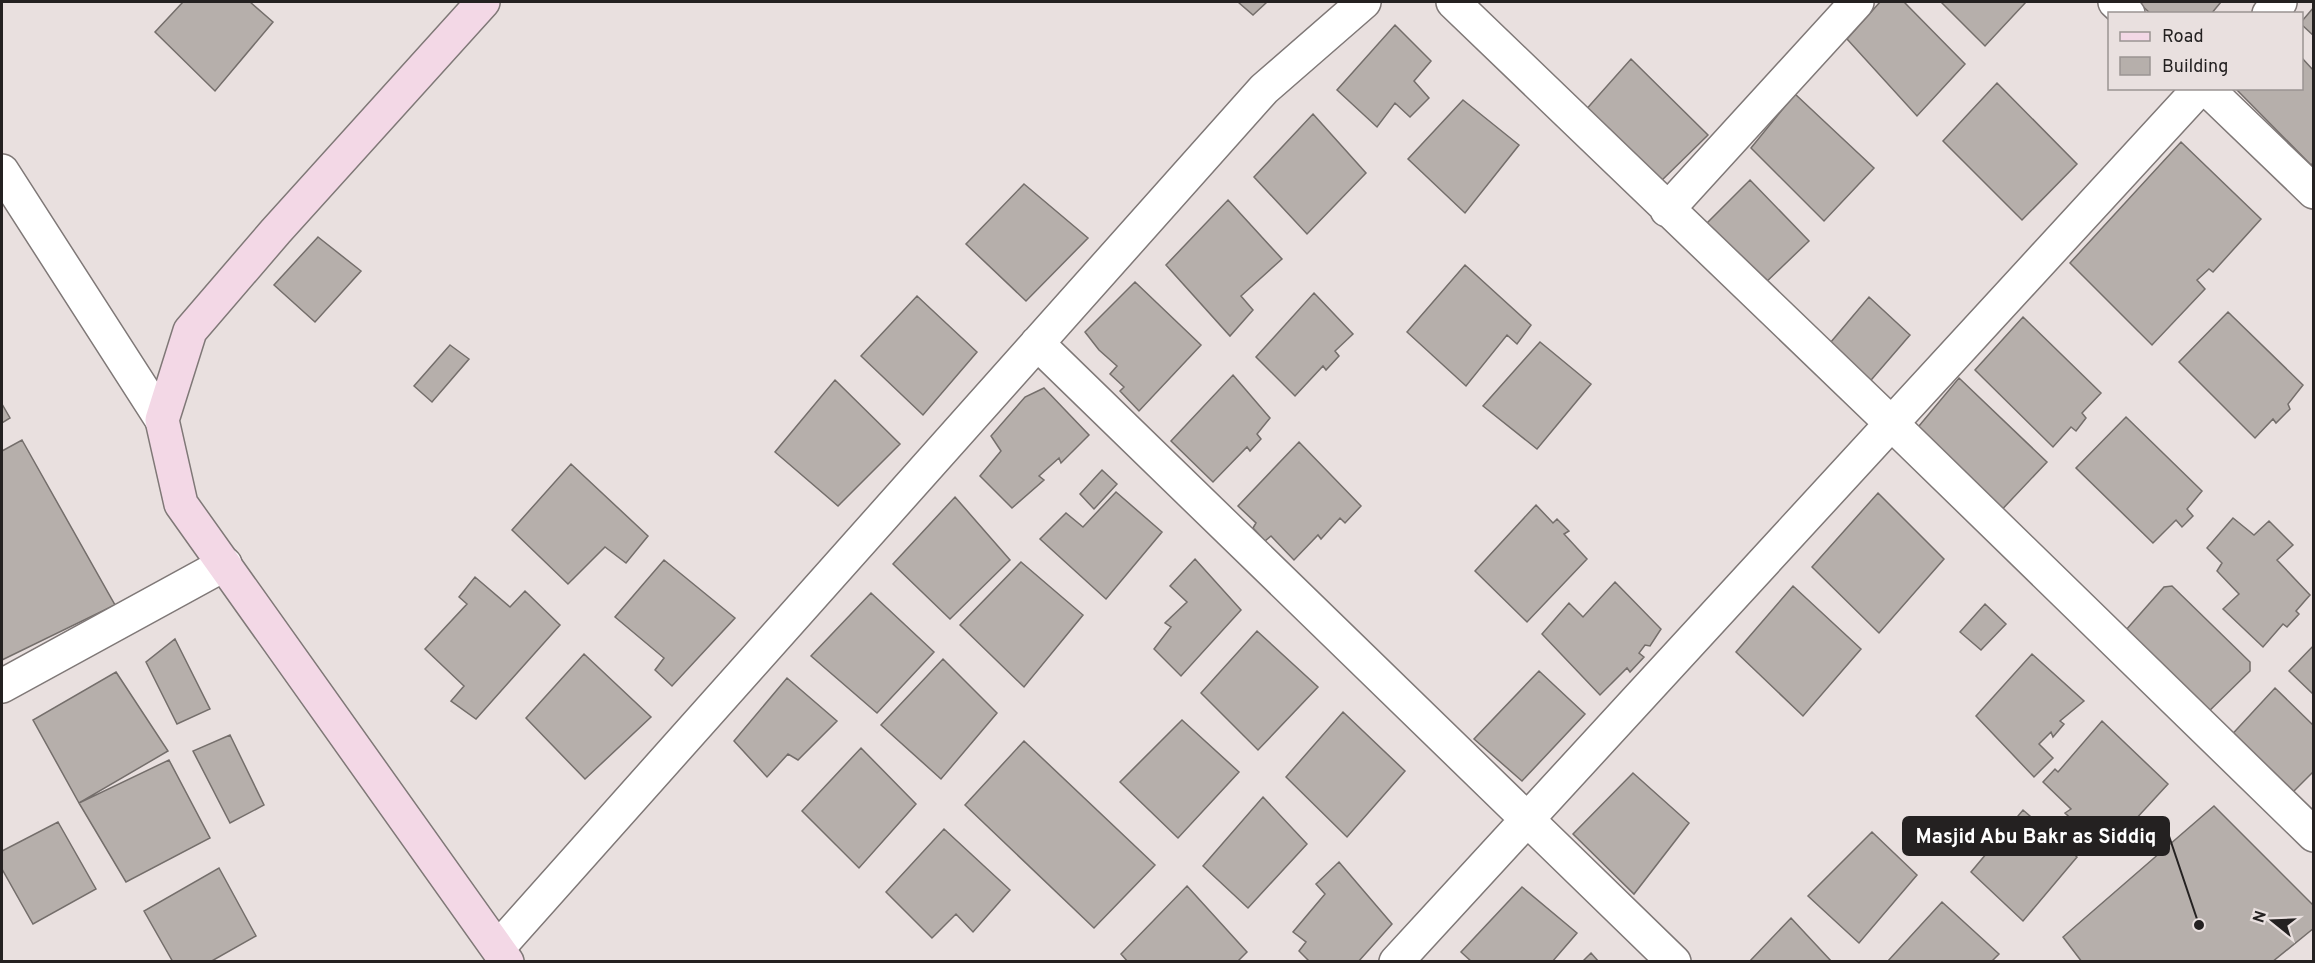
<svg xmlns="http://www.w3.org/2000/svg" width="2315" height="963" viewBox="0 0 2315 963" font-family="Overpass,sans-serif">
<rect width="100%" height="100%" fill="#e9e0df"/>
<path fill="#b6afab" stroke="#746e6b" stroke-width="1.5" d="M183 2H250L273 22 215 91 155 32Z
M1238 2H1267L1253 15Z
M1880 2H1904L1965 64 1917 116 1847 39Z
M1941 2H2026L1985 46Z
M2138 2H2221L2211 14H2151Z
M2314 7V36L2302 25V21Z
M1395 25 1431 61 1414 81 1429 98 1410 117 1395 103 1377 127 1337 90Z
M2302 58 2314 71V162L2311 165 2236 89 2302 88Z
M1631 59 1708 135 1657 185 1583 113Z
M1997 83 2077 164 2022 220 1943 141Z
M1795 94 1874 168 1824 221 1751 148Z
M1463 100 1519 145 1465 213 1408 159Z
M1313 114 1366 173 1307 234 1254 177Z
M2181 142 2261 219 2213 272 2209 269 2197 280 2205 289 2152 345 2070 263Z
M1750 180 1809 241 1761 287 1702 228Z
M1024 184 1088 238 1026 301 966 244Z
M1228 200 1282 259 1241 296 1253 310 1230 336 1166 265Z
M318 237 361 271 315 322 274 285Z
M1465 265 1531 325 1517 344 1507 335 1466 386 1407 332Z
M1135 282 1201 345 1139 411 1120 391 1124 387 1110 374 1117 366 1099 350 1085 332Z
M1314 293 1353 334 1335 351 1339 356 1326 370 1323 366 1295 396 1256 357Z
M917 296 977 352 923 415 861 356Z
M1869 297 1910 335 1866 386 1825 349Z
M2228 312 2303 385 2288 404 2290 409 2276 423 2273 419 2255 438 2179 362Z
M2023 317 2101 393 2082 413 2086 418 2076 431 2071 427 2053 447 1975 370Z
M1540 342 1591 384 1537 449 1483 406Z
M450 345 469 359 432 402 414 386Z
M1233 375 1270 418 1257 434 1261 439 1250 451 1247 447 1213 482 1171 441Z
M1959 378 2047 462 1994 518 1909 438Z
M835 380 900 444 838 506 775 452Z
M1044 388 1089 435 1061 463 1059 458 1039 476 1044 480 1012 508 980 476 1001 451 991 436 1025 397Z
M2 404 10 418 2 423Z
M2126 417 2202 491 2187 509 2193 516 2182 527 2176 520 2153 543 2076 468Z
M22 440 115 605 2 660V451Z
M1299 442 1361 506 1345 523 1340 518 1321 539 1318 535 1294 560 1271 536 1265 541 1253 528 1256 523 1238 506Z
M571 464 648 536 626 563 605 547 568 584 512 530Z
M1102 470 1117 484 1094 509 1080 494Z
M1116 492 1162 532 1106 599 1040 539 1066 513 1083 527Z
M1878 493 1944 559 1879 633 1812 567Z
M955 497 1010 560 950 619 893 564Z
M1536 505 1553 523 1557 519 1569 531 1564 534 1587 559 1527 622 1475 571Z
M2233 518 2254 535 2269 521 2293 545 2277 560 2310 595 2296 611 2299 614 2287 627 2283 624 2263 647 2223 609 2239 594 2217 571 2222 563 2207 548Z
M1195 559 1241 610 1181 676 1154 649 1171 627 1165 623 1187 602 1170 586Z
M664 560 735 618 672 686 655 670 664 658 615 617Z
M1021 562 1083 615 1024 687 960 625Z
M475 577 510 607 525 591 560 625 476 719 451 701 464 686 425 649 467 604 459 597Z
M1615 582 1661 629 1650 646 1645 645 1639 653 1644 657 1630 672 1627 668 1600 695 1542 634 1569 603 1583 617Z
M1793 586 1861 649 1803 716 1736 652Z
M2172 586 2250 662V671L2201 719 2118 639 2164 587Z
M871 593 934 652 877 713 811 656Z
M1985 604 2006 624 1981 650 1960 632Z
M1257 631 1318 687 1258 750 1201 693Z
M175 639 210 709 177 724 146 662Z
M2314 645V695L2289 671Z
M584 654 651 717 585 779 526 718Z
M2032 654 2084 701 2060 721 2064 724 2053 737 2051 732 2039 744 2053 758 2034 777 1976 716Z
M943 659 997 713 941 779 881 725Z
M1539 671 1585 714 1522 781 1474 739Z
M116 672 168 751 79 803 33 720Z
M787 678 837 721 798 760 788 754 767 777 734 741Z
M2275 688 2314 726V771L2286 799 2226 741Z
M1343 712 1405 771 1347 837 1286 777Z
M1182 720 1239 772 1178 838 1120 782Z
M2102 721 2168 784 2111 846 2083 820 2078 825 2065 813 2071 809 2043 782 2055 769 2058 772Z
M230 735 264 805 230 823 193 751Z
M1024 741 1155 865 1094 928 965 805Z
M861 748 916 804 859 868 802 811Z
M169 760 210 838 126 882 79 803Z
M1633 773 1689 823 1634 894 1573 834Z
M1263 797 1307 844 1248 908 1203 866Z
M2214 806 2314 906V928L2272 962H2082L2063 937Z
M2023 810 2077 857 2023 921 1971 872Z
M58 822 96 889 33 924 2 869V851Z
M944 829 1010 890 973 932 956 914 932 938 886 892Z
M1872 832 1917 875 1859 943 1808 896Z
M1339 862 1392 924 1358 962H1310L1299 951 1306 942 1293 932 1325 894 1316 884Z
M219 868 256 936 210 962H173L144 911Z
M1187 886 1247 952 1237 962H1128L1121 954Z
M1522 887 1577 933 1552 962H1472L1461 952Z
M1942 902 1999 954 1991 962H1887Z
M1791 918 1832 962H1749Z
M1591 953 1599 962H1582Z"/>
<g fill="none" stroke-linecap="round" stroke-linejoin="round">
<defs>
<path id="street" d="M1453 2 1892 424 2314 835
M2115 2 2128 14
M2269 14 2280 2
M2206 88 2314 192
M2 171 162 420
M1667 210 1857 2
M1037 343 1674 962
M2 686 225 564
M498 948 1264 89 1364 2
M1396 962 2200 88"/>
<path id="secondary" d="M483 2 276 231 190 331 162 420 181 504 507 962"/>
</defs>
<use href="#street" stroke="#7f7877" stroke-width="36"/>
<use href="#secondary" stroke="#7f7877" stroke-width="36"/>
<use href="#street" stroke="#fff" stroke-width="33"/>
<use href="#secondary" stroke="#f3d8e6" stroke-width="33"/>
</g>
<path fill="none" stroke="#242121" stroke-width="2" d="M2199 925L2169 836"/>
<circle fill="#242121" stroke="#e9e0df" stroke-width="2" cx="2199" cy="925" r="6"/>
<rect fill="#242121" stroke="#242121" stroke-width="2" x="1903" y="817" width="266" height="38" rx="6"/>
<g font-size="20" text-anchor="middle" font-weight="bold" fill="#fff">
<text x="2036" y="843">Masjid Abu Bakr as Siddiq</text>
</g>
<rect width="2315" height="963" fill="none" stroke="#242121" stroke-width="6"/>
<rect x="2108" y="12" width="195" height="78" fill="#e9e0df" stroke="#9a9493" stroke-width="1.5"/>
<rect x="2120" y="32" width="30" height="9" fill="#f3d8e6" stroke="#9a9493" stroke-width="1.5"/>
<text x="2162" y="42" font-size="18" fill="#242121">Road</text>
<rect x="2120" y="57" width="30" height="18" fill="#b6afab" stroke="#9a9493" stroke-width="1.5"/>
<text x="2162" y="72" font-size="18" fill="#242121">Building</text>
<g transform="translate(2273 921) rotate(288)" stroke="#e9e0df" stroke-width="4.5" paint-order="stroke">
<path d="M0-4.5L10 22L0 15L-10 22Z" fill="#242121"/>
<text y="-9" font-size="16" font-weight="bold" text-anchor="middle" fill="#242121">N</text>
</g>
</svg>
